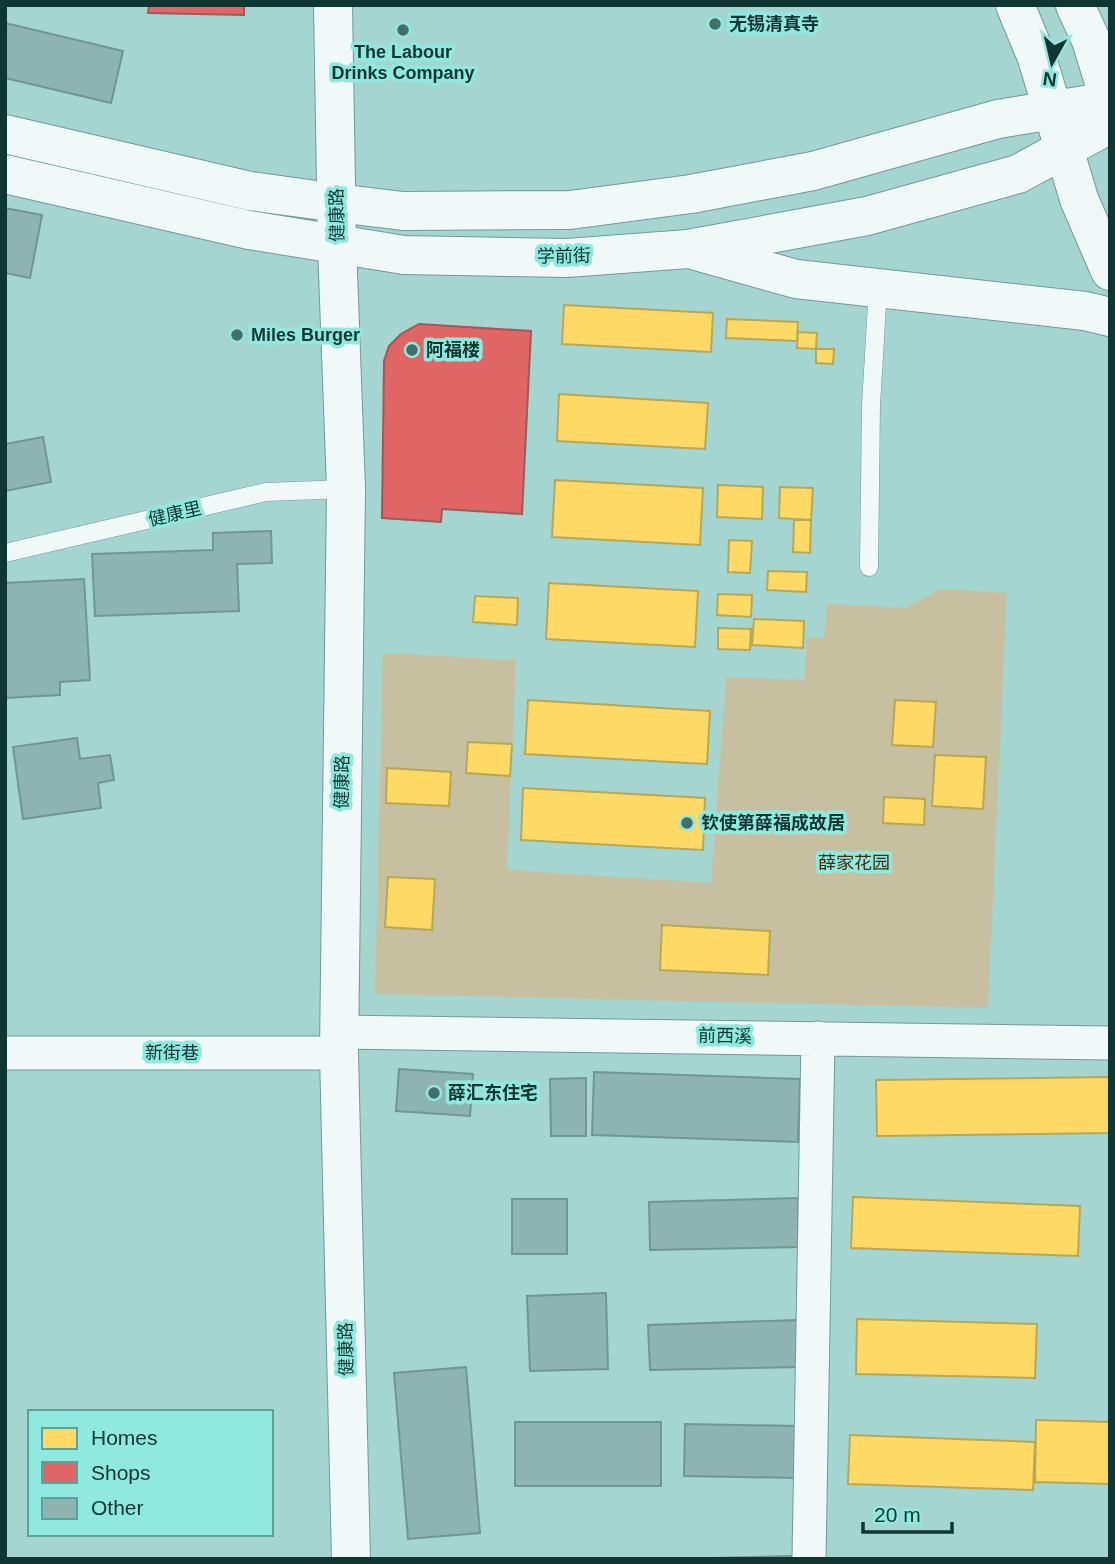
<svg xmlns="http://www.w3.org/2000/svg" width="1115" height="1564" viewBox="0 0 1115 1564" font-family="Arial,'Noto Sans SC',sans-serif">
<rect width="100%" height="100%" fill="#a4d5d0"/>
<path fill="#c6c0a0" d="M941 589 1007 593 988 1008 375 994 383 653 516 660 507 870 711 883 726 677 804 680 807 638H824L827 604 906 608Z"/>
<path fill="#ffd966" stroke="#b7a857" stroke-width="2" d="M564 305 713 313 711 352 562 344Z
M727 319 798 322 797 341 726 338Z
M798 332 817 333 816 349 797 348Z
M816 349H834L833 364 816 363Z
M559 394 708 403 705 449 557 441Z
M555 480 703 488 700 545 552 537Z
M718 485 763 487 762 519 717 517Z
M780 487 813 488 811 520 779 518Z
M794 519 811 520 810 553 793 552Z
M729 540 752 541 750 573 728 572Z
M768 571 807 572 806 592 767 590Z
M549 583 698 591 695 647 546 639Z
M718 594 752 595 751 617 717 615Z
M475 596 518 598 517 625 473 622Z
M754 619 804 621 803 648 752 645Z
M718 628 751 629 750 650 718 649Z
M528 700 710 711 707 764 525 754Z
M895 700 936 702 933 747 892 745Z
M468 742 512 744 510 776 466 773Z
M935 755 986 757 983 809 932 806Z
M387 768 451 772 449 806 386 803Z
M523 788 705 798 703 850 521 840Z
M884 797 925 799 924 825 883 823Z
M388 877 435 879 432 930 385 927Z
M662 925 770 931 768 975 660 970Z
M1110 1077V1133L877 1136 876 1080Z
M853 1197 1080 1206 1078 1256 851 1248Z
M857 1319 1037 1324 1035 1378 856 1374Z
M1036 1420 1110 1422V1484L1035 1482Z
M850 1435 1035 1442 1033 1490 848 1484Z"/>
<path fill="#e06666" stroke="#a15857" stroke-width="2" d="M149 5H244V15L148 13Z
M419 324 531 331 522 514 442 509 441 522 382 518 384 361 389 346 401 334Z"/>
<path fill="#8db4b0" stroke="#6f9794" stroke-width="2" d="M5 23 123 51 111 103 5 78Z
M5 208 42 215 30 278 5 273Z
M43 437 51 482 5 491V444Z
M271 531 272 563 237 564 239 611 95 616 92 554 213 550V533Z
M84 579 90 680 60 682V695L5 698V583Z
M77 738 80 759 110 755 114 780 98 783 101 808 23 819 13 747Z
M399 1069 473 1074 470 1116 396 1111Z
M594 1072 800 1079 798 1142 592 1135Z
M586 1078V1136H551L550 1079Z
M798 1198V1247L650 1250 649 1202Z
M512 1199H567V1254H512Z
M606 1293 608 1369 530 1371 527 1296Z
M797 1320 798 1367 650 1370 648 1325Z
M466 1367 480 1533 408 1539 394 1373Z
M515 1422H661V1486H515Z
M685 1424 799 1426 798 1478 684 1476Z
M792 1556V1559H669Z"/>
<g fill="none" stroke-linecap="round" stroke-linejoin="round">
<defs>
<path id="service" d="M5 553 266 492 346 489
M869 567 871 405 878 288"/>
<path id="minor" d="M339 1032 1110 1043
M5 1053H339
M809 1559 818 1038"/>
<path id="tertiary" d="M333 5 337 245 346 489 339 1053 351 1559"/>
<path id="secondary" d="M1015 5 1037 58 1079 199 1110 271
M1075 5 1091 40 1110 102
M5 134 250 191 337 203 403 211 570 210 691 194 813 171 998 119 1110 101
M5 174 249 230 404 255 567 258 688 249 867 216 1018 174 1110 124
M696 251 796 279 1085 311 1110 317"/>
</defs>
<use href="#service" stroke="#729a96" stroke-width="19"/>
<use href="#minor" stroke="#729a96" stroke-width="35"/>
<use href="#tertiary" stroke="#729a96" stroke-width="40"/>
<use href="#secondary" stroke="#729a96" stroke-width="40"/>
<use href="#service" stroke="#f1f9f8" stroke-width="18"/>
<use href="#minor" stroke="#f1f9f8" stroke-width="33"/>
<use href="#tertiary" stroke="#f1f9f8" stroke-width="38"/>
<use href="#secondary" stroke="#f1f9f8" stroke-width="38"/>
</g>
<g fill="#436e6a" stroke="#90e9df" stroke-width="2.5">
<circle cx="715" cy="24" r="7"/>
<circle cx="403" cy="30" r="7"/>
<circle cx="237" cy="335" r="7"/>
<circle cx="412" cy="350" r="7"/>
<circle cx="687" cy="823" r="7"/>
<circle cx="434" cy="1093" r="7"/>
</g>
<g text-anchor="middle" stroke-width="7" stroke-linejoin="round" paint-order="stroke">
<g font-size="18" font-weight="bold" fill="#0f3633" stroke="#90e9df" text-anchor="start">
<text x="729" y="30">无锡清真寺</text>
<text x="403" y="58" text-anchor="middle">The Labour<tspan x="403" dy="21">Drinks Company</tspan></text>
<text x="251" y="341">Miles Burger</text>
<text x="426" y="356">阿福楼</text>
<text x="701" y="829">钦使第薛福成故居</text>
<text x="448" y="1099">薛汇东住宅</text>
</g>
<g font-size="18" fill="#0f3633" stroke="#90e9df">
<text transform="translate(337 215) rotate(-91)" y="6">健康路</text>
<text transform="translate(564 256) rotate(-1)" y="6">学前街</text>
<text transform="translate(175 514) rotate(-13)" y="6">健康里</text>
<text transform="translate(342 782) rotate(-89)" y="6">健康路</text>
<text transform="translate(725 1036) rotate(1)" y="6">前西溪</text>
<text x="172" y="1059">新街巷</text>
<text transform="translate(346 1349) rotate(-91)" y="6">健康路</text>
</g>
<g font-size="18" fill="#432b0e" stroke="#90e9df">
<text x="854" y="869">薛家花园</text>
</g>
</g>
<rect width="1115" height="1564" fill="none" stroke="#0f3633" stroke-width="14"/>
<rect x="28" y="1410" width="245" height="126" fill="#90e9df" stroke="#5ca19a" stroke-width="2"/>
<rect x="42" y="1428" width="35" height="21" fill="#ffd966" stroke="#5ca19a" stroke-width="2"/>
<text x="91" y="1445" font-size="21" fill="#0f3633">Homes</text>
<rect x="42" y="1462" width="35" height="21" fill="#e06666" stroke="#5ca19a" stroke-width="2"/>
<text x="91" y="1480" font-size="21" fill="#0f3633">Shops</text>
<rect x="42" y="1498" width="35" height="21" fill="#8db4b0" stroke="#5ca19a" stroke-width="2"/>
<text x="91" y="1515" font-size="21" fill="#0f3633">Other</text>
<g transform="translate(1052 63) rotate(188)" stroke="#90e9df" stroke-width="5" paint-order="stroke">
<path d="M0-5L12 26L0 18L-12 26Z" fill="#0f3633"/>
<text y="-10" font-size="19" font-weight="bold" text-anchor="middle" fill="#0f3633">N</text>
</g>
<path d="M863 1522v10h89v-10" fill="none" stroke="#0f3633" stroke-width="3.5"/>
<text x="874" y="1522" font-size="21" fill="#0f3633" stroke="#90e9df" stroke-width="5" paint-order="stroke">20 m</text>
</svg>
